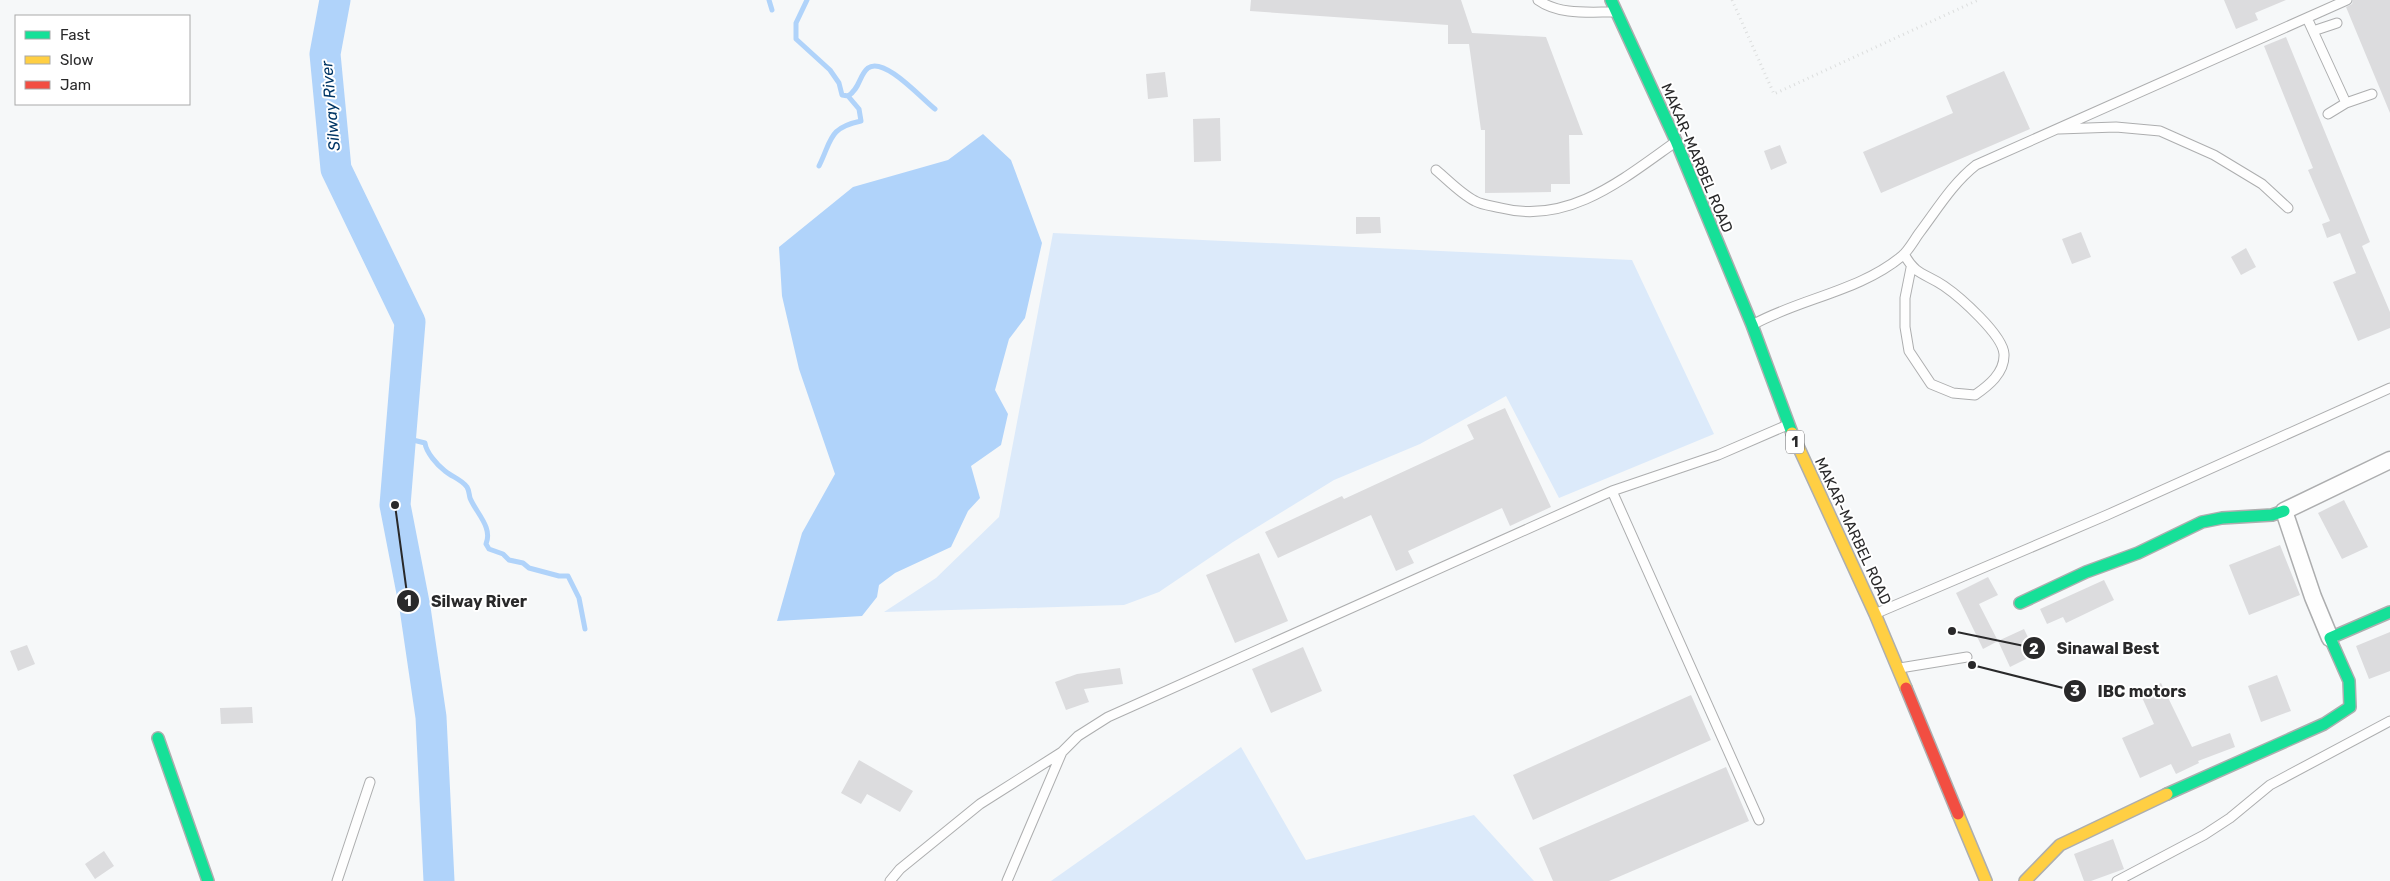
<svg xmlns="http://www.w3.org/2000/svg" width="2390" height="881" viewBox="0 0 2390 881" font-family="Rubik,sans-serif">
<rect width="100%" height="100%" fill="#f6f8f9"/>
<path fill="#dceafa" d="M1053 233 1632 260 1714 434 1559 498 1506 396 1420 444 1334 480 1233 542 1159 592 1124 605 884 612 936 578 999 517Z
M1241 747 1306 860 1474 815 1534 881H1051Z"/>
<path fill="#b0d3fa" d="M983 134 1011 160 1042 243 1025 318 1009 339 995 390 1008 414 1001 445 971 466 980 498 968 511 951 547 895 573 879 585 877 597 862 616 777 621 802 533 835 474 799 369 782 296 779 247 853 187 948 160Z"/>
<g fill="none" stroke-linecap="round" stroke-linejoin="round">
<path stroke="#b0d3fa" stroke-width="5" d="M769 0 772 10
M807 0 796 23V39L830 70 839 83 842 95 848 96C860 89 859 75 868 68 884 56 922 99 935 109
M819 166C832 140 828 128 861 121L859 109 848 96
M390 443 413 440 425 443C426 452 437 465 445 471 452 477 461 479 467 487 469 490 469 494 470 498 476 513 493 527 486 544L489 549 503 554 509 560 523 563 529 568 559 576H568L579 598 585 629"/>
<path stroke="#b0d3fa" stroke-width="31" d="M335 0 325 54 336 169 410 322 395 505 415 608 431 717 439 881"/>
</g>
<path fill="#dcdcde" d="M1251 0H1461L1472 33 1546 37 1583 135H1569L1570 184H1551V192L1485 193V130H1481L1469 44H1448V25L1250 11Z
M2224 0H2286L2255 13 2258 20 2236 29Z
M2353 0H2390V113L2346 7 2352 4Z
M2286 37 2370 242 2362 246 2390 312V328L2358 341 2333 282 2356 273 2340 233 2327 238 2322 224 2330 221 2308 170 2313 168 2264 46Z
M2004 71 2030 129 1881 193 1863 152 1953 113 1946 96Z
M1165 72 1168 97 1148 99 1146 74Z
M1220 118 1221 161 1194 162 1193 119Z
M1780 145 1787 163 1771 170 1764 151Z
M1356 217H1380L1381 233 1356 234Z
M2081 232 2091 257 2072 264 2062 239Z
M2246 248 2256 267 2241 275 2231 257Z
M1505 408 1551 507 1510 526 1502 508 1408 551 1414 563 1396 571 1371 515 1278 558 1265 532 1342 496 1344 499 1474 439 1467 425Z
M2344 500 2368 547 2342 559 2318 513Z
M2280 545 2300 595 2249 615 2229 565Z
M1259 553 1288 621 1235 643 1206 575Z
M1988 577 1998 595 1979 604 1998 641 1983 649 1956 593Z
M2104 580 2114 600 2066 623 2063 617 2047 624 2040 609Z
M2024 629 2036 654 2010 667 1998 641Z
M2390 632V671L2369 679 2356 646Z
M27 645 35 664 18 671 10 651Z
M1303 647 1322 691 1271 713 1252 669Z
M1120 668 1123 684 1084 689 1089 702 1066 710 1055 682 1077 674Z
M2277 675 2291 711 2261 722 2248 686Z
M2161 683 2192 747 2230 733 2235 747 2198 761 2199 763 2176 774 2171 764 2140 778 2122 738 2154 724 2140 693Z
M1691 695 1711 740 1533 820 1513 775Z
M252 707 253 723 221 724 220 708Z
M859 760 913 791 900 812 867 794 861 804 841 793Z
M1726 767 1749 821 1609 881H1553L1539 848Z
M2113 839 2124 869 2091 881H2084L2074 854Z
M104 851 114 866 95 879 85 864Z"/>
<g fill="none" stroke-linecap="round" stroke-linejoin="round">
<defs>
<path id="lane" d="M1538 0C1559 15 1588 12 1613 12
M2307 18 2346 103 2372 94
M2313 31 2337 23
M2328 114 2346 103
M2059 129 2116 127 2160 131 2214 155 2262 184 2288 208
M1436 170C1448 180 1461 194 1475 201 1482 205 1493 206 1501 208 1568 225 1622 180 1674 143
M1904 254C1916 276 1925 273 1944 286 1960 297 2003 335 2004 354 2005 373 1988 386 1975 395L1953 393 1931 384 1909 351 1905 327V298L1911 268
M1754 324C1802 298 1860 291 1902 256 1909 250 1914 240 1920 232 1938 208 1953 183 1976 165L2347 0
M1612 491 1759 820
M1877 613 2107 515 2390 388
M1900 668 1967 657
M337 881 370 782
M890 881 900 869 980 804 1062 752
M1007 881 1062 752 1078 736 1108 717 1612 491 1718 455 1785 426
M2117 881 2204 835 2230 818 2270 785 2390 721"/>
<path id="street" d="M2330 638 2313 597 2284 511 2390 460"/>
<path id="fast" d="M1611 0 1676 141 1752 325 1792 433
M2020 603 2086 572 2138 553 2202 522 2222 518 2272 515 2284 511
M158 738 208 881
M2167 794 2324 724 2350 707 2349 681 2330 638 2390 612"/>
<path id="slow" d="M1792 433 1875 614 1906 688
M1958 814 1986 881
M2025 881 2060 845 2167 794"/>
<path id="jam" d="M1906 688 1958 814"/>
</defs>
<use href="#lane" stroke="#adaeaf" stroke-width="11"/>
<use href="#street" stroke="#adaeaf" stroke-width="19"/>
<use href="#fast" stroke="#adaeaf" stroke-width="14"/>
<use href="#slow" stroke="#adaeaf" stroke-width="14"/>
<use href="#jam" stroke="#adaeaf" stroke-width="14"/>
<path stroke="#dcdede" stroke-width="3" stroke-dasharray="1 4" stroke-linecap="butt" d="M1732 0 1774 94 1978 0"/>
<use href="#lane" stroke="#fefefe" stroke-width="9"/>
<use href="#street" stroke="#fefefe" stroke-width="16"/>
<use href="#fast" stroke="#16e098" stroke-width="11"/>
<use href="#slow" stroke="#ffcf43" stroke-width="11"/>
<use href="#jam" stroke="#f24e42" stroke-width="11"/>
</g>
<g text-anchor="middle" stroke-width="4" stroke-linejoin="round" paint-order="stroke">
<rect fill="#fff" stroke="#69696a" stroke-width="1" x="1786" y="430.5" width="18" height="23" rx="4"/>
<g font-size="14" font-weight="bold" fill="#29292a">
<text x="1795" y="447">1</text>
</g>
<g font-size="15" fill="#29292a" stroke="#fff">
<text transform="translate(1697 158) rotate(67)" y="5">MAKAR-MARBEL ROAD</text>
<text transform="translate(1853 531) rotate(65)" y="5">MAKAR-MARBEL ROAD</text>
</g>
<g font-size="16" font-style="italic" fill="#003666" stroke="#fff">
<text transform="translate(330 106) rotate(-95)" y="6">Silway River</text>
</g>
</g>
<path fill="none" stroke="#29292a" stroke-width="2" d="M395 505L408 601M1952 631L2034 648M1972 665L2075 691"/>
<g fill="#29292a" stroke="#fff" stroke-width="2">
<circle cx="395" cy="505" r="5"/>
<circle cx="1952" cy="631" r="5"/>
<circle cx="1972" cy="665" r="5"/>
<circle cx="408" cy="601" r="12"/>
<circle cx="2034" cy="648" r="12"/>
<circle cx="2075" cy="691" r="12"/>
</g>
<g font-size="15" text-anchor="middle" font-weight="bold" fill="#fff">
<text x="408" y="606">1</text>
<text x="2034" y="654">2</text>
<text x="2075" y="696">3</text>
</g>
<g font-size="16" text-anchor="middle" font-weight="bold" fill="#29292a" stroke="#fff" stroke-width="4" stroke-linejoin="round" paint-order="stroke">
<text x="479" y="607">Silway River</text>
<text x="2108" y="654">Sinawal Best</text>
<text x="2142" y="697">IBC motors</text>
</g>
<rect x="15" y="15" width="175" height="90" fill="#ffffff" stroke="#a9a9aa"/>
<rect x="25" y="31" width="25" height="8" fill="#16e098" stroke="#a9a9aa"/>
<text x="60" y="40" font-size="15" fill="#29292a">Fast</text>
<rect x="25" y="56" width="25" height="8" fill="#ffcf43" stroke="#a9a9aa"/>
<text x="60" y="65" font-size="15" fill="#29292a">Slow</text>
<rect x="25" y="81" width="25" height="8" fill="#f24e42" stroke="#a9a9aa"/>
<text x="60" y="90" font-size="15" fill="#29292a">Jam</text>
</svg>
